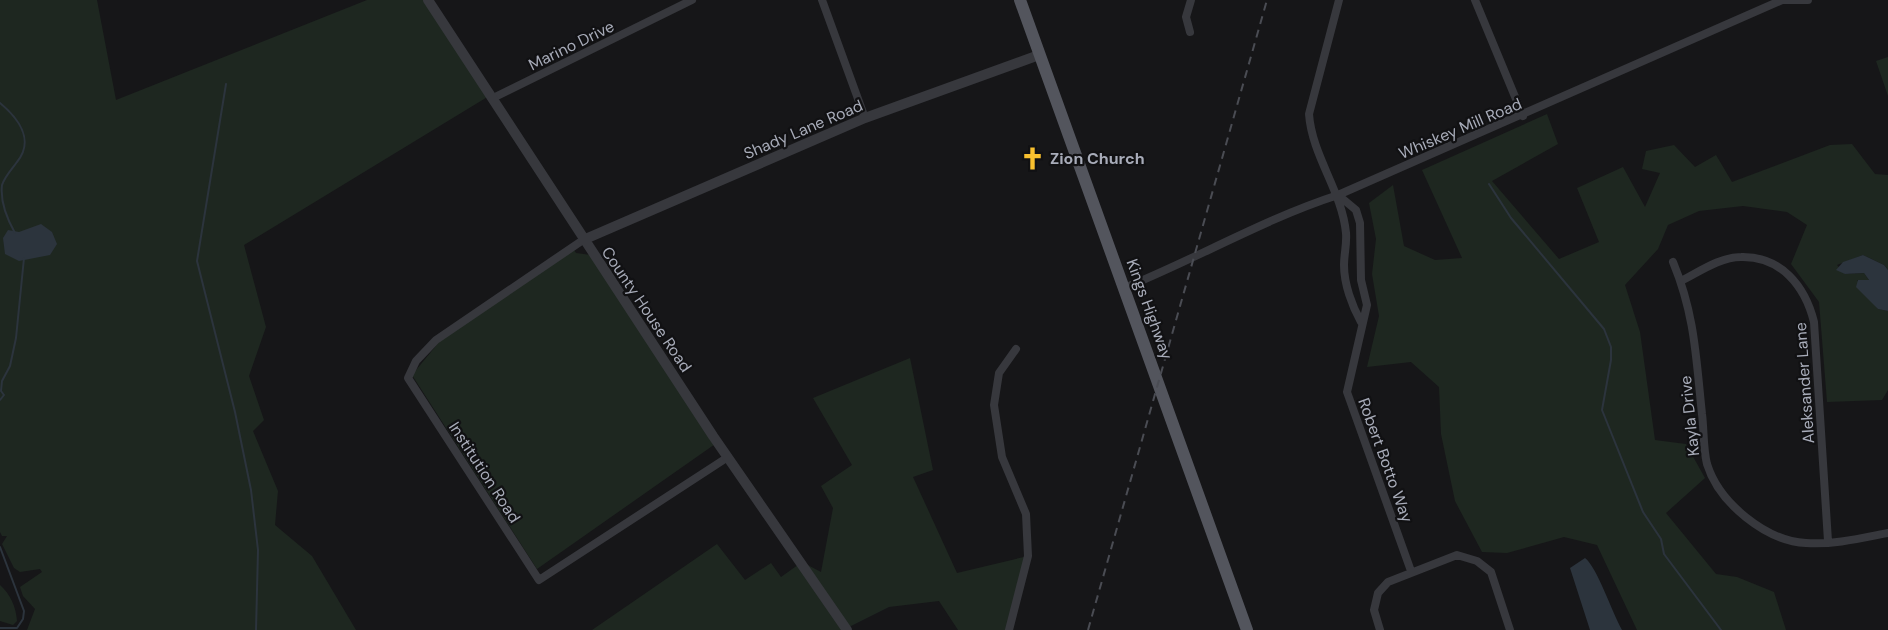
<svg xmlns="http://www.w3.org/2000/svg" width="1888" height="630" viewBox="0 0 1888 630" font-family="'DM Sans',sans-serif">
<rect width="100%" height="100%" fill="#161618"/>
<path fill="#1e2720" d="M0 0H97L116 100 367 0H427L489 96 244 245 266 327 249 376 264 420 253 431 278 491 275 525 312 556 356 630H27L35 609 23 596 20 587 42 572 40 569 20 572 14 568 2 544 7 536H2L0 532Z
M1888 57V96L1876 61Z
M1547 114 1558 144 1492 181 1559 259 1599 242 1577 188 1623 167 1645 207 1660 173 1642 169 1646 151 1674 145 1695 167 1716 155 1732 182 1830 145 1852 144 1875 174 1888 175V270L1884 265 1863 255 1837 265 1845 274 1864 273 1869 280H1857L1878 309 1888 311V390L1882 400 1827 402 1819 302 1791 264 1807 225 1787 212 1743 206 1699 211 1668 225 1658 249 1625 285 1640 332 1655 440 1686 444 1705 478 1666 513 1716 574 1737 577 1774 592 1786 630H1637L1597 545 1564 537 1507 553 1482 552 1455 501 1441 434 1439 387 1411 362 1367 367 1379 316 1372 274 1376 239 1369 203 1393 185 1404 246 1435 260 1462 258 1422 170Z
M574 250 576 253 591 255 718 442 537 569 412 375 440 341Z
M910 358 933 470 913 477 957 573 1028 556 1009 630H958L939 601 889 607 843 630H592L717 544 745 580 771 563 781 577 802 562 821 572 833 508 821 486 852 465 813 398Z
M0 585C10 594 16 606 17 621L13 625 0 621Z"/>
<path fill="#2c343d" d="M41 224 52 232 57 244 50 255 19 261 5 254 3 238 8 230 19 232Z
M1863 255 1884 265 1888 270V311L1878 309 1856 287 1858 280H1869L1864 273 1845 274 1836 270 1843 262Z
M1585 558C1597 567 1612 612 1622 630H1590L1570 568Z"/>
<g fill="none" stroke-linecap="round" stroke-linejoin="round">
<path stroke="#2c343d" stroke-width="2" d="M226 84 197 261 235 412 251 490 258 550 256 630
M0 103C18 118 35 140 17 162 12 169 5 176 2 185 0 202 7 219 15 233
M1489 184 1511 218 1604 329 1611 347V360L1602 410 1643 512 1661 539 1664 554 1721 630
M0 400 4 395 1 391 2 381 10 366 16 338 24 258
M0 547 24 611 23 619 17 628H0"/>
<path stroke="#37383d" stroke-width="8" d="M822 0 865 118
M1339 0 1309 114C1312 156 1342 191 1346 233 1347 244 1344 254 1344 265 1344 284 1352 306 1361 322
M1475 0 1523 116
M1190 32 1186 17 1191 0
M493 98 692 0
M1338 195 1356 210 1360 223 1361 280 1367 305 1347 392 1411 571
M583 240 436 340 416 361 408 378 539 580 728 457
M1673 262C1695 315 1696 358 1702 414 1704 429 1703 448 1707 464 1719 503 1766 541 1806 543 1833 545 1862 538 1888 533
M1681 281C1699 272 1720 257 1741 257 1781 256 1805 286 1814 322L1828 541
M1124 288C1196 259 1264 219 1338 195L1782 0H1808
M1009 630 1028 556 1026 514 1002 457 994 405 999 373 1016 349
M1380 630 1374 610 1378 593 1388 582 1457 555 1477 561 1491 572 1510 630"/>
<path stroke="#37383d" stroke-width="10" d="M428 0 713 436 847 630
M583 240 865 118 1039 55"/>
<path stroke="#53555d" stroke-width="12" d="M1020 0 1247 630"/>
<path stroke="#4a4c53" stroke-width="2" stroke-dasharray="8 6" stroke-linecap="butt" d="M1088 630 1267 0"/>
</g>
<defs>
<symbol id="church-bare" viewBox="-9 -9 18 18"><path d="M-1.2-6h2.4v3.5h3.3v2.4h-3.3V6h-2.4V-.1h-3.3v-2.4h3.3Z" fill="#f8c02f" stroke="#111113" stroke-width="2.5" paint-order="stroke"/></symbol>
</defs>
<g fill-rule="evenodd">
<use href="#church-bare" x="1016" y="142" width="33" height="33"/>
</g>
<g text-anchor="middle" stroke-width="4.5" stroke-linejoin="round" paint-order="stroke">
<g font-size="16" fill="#a8acb9" stroke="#111113">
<text transform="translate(571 45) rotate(-26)" y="6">Marino Drive</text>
<text transform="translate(1460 128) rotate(-23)" y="6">Whiskey Mill Road</text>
<text transform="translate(803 129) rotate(-23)" y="6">Shady Lane Road</text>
<text transform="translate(647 309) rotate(56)" y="6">County House Road</text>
<text transform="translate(1150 309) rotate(70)" y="6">Kings Highway</text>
<text transform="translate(1804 383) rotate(-94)" y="6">Aleksander Lane</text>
<text transform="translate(1689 416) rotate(-96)" y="6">Kayla Drive</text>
<text transform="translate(1386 460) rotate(70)" y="6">Robert Botto Way</text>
<text transform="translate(485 472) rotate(57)" y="6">Institution Road</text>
</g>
<g font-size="16" font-weight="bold" fill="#a8acb9" stroke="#111113" text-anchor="start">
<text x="1050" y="164">Zion Church</text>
</g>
</g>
</svg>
